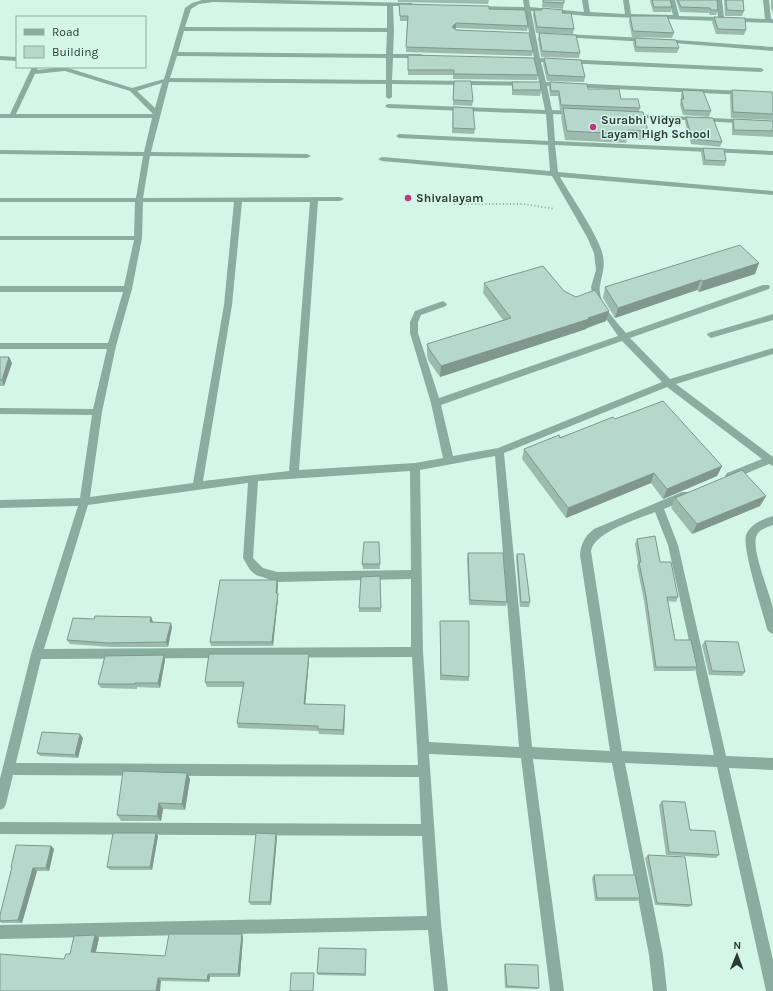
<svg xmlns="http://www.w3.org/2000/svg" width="773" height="991" viewBox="0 0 773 991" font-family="Karla,sans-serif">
<rect width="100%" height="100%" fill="#d3f6e9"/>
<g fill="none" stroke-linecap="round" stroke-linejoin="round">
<path stroke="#90aba1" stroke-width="2" stroke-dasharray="1 2.5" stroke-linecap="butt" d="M454 204H524L555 209"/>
<path fill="#8aada1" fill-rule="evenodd" d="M202 0H283L411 3 413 4V6H393L394 30 393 54H421L424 56 421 58H393L392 80 539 82 535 62 521 61 518 59 521 57 534 58 525 11 475 9 473 8V6L524 7 523 0H529L530 7 584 12 582 0H588L590 12 625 14 623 0H629L631 14 673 15 669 0H675L679 16 718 17 716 0H722L724 17 765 19 763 0H769L771 19H773V23L587 16 531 11 540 58 761 68 764 70 761 72 541 62 546 82 745 91 748 93 745 95 547 86 552 110 576 111 579 113 576 115 553 114 555 141 773 151V155L555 145 558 172 773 191V195L560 177C572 198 595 230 602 252 606 266 602 273 600 286 597 302 616 321 626 333L763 285H769L770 287 769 289 630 338 670 379 773 348V354L676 384 773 457V466L769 464 733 479H727L725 476 727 473 762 459 667 387 504 453 532 747 610 751 580 555C581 543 585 536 594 529L682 492H690L691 495 690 498 664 509 678 545 726 756 773 758V770L729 768 773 960V991H766L717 767 625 763 663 955 667 991H653L649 955 612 763 533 759 564 991H550L521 758 429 754 441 923 448 991H434L428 930 0 939V925L427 916 422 836 0 834V822L421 824 419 777 13 775 6 804 4 808 0 810V779L31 654 78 506 0 508V500L80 498 92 415 0 414V408L93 409 107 349H0V343H108L123 292H0V286H124L134 240H0V236H134L135 202H0V198H136L143 156 0 154V150L144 152 152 118H0V114H10L32 67H38L37 70 65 67 132 88 164 79 185 8 192 3ZM213 2 387 6V28L185 27 191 9 199 4ZM184 31 387 32 386 54 178 52ZM177 56 386 58V80L170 78ZM65 71 130 91 153 114H16L35 74ZM169 82 386 84V97L389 99 392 97V84L540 86 545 110 388 104 385 106 388 108 546 114 548 141 399 134 396 136 399 138 548 145 550 171 382 157 378 159 382 161 552 176 587 237 594 253 596 270 591 287 593 300 618 336 439 398 418 333V322L421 315 446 306 447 304 443 301 415 311 410 322V333L431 403 443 458 415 463 299 470 318 201H340L344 199 340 197 143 198 150 156 307 158 311 156 307 154 151 152ZM162 83 155 108 137 91ZM143 202H234L224 305 193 483 90 497 102 412 116 346 132 289 142 238ZM242 202H310L289 471 203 481 232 305ZM622 341 662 382 498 448 453 456 441 405ZM495 456 519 747 429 742 423 652 420 470ZM410 471 411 570 277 572 263 568 253 558 258 481ZM248 483 243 558 250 570 256 575 277 582 411 579V647L44 649 88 505ZM655 512 668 545 714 755 622 751 591 551C594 532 638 519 655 512ZM412 657 418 765 16 763 41 659Z
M563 34 647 38 650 40 647 42 561 37 560 36Z
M663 39 773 47V51L661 42 660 41Z
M0 56 17 57V61L0 60Z
M631 114 773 121V125L629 117V115Z
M773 314V320L711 338 707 335 708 333Z
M773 516V525C767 527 758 530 756 537 752 552 770 593 773 609 773 617 773 626 773 634L769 632 767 629C763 612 742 549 746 535 750 524 763 519 773 516Z"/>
</g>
<path fill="#9dbaaf" d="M398 0H489L488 4 398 2Z
M543 0H564L563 9 542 7Z
M650 0H670L672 7 671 12H653Z
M676 0H717L718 10 716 15H710L709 13 680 12Z
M724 0H743L744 11 742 16H725Z
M771 0H773V13L771 8Z
M399 4 489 9 528 26 527 31 456 28 455 29 533 51 532 56 406 52 407 21H400Z
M534 10 562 13 574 29 573 34 536 33 533 15Z
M630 16 674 33 672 38 632 37 629 21Z
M714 17 746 30 744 35 716 34 712 22Z
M539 33 580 53 579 58 541 57 538 39Z
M635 38 679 48 677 53 635 52 633 43Z
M408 55 538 75 537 80 453 79V75H408Z
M544 58 585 77 584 82 547 81 543 64Z
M454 81 473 101 472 106 453 105Z
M512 82 541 90 540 96 512 95Z
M550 82 588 89 621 99 640 108 639 111 648 131 645 140 627 139 626 143 565 140 561 117 563 110H560L558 96H550L549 88Z
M682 90 711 111 709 117 683 115 680 105 681 99V95Z
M732 90 773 95V120L731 118 730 96Z
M453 107 475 129 474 134 452 133Z
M686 117 722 142 720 147 691 144 685 122Z
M733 119 773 121V137L732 135V125Z
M703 148 726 161 725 166 703 165 701 153Z
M759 263 755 274 699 292 697 290 615 318 603 298 605 287Z
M484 283 564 291 606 321 587 328 586 329 440 377 428 360 427 355V344L503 320 483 293Z
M0 357H9L12 363 4 386H0Z
M615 419 722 466 717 476 663 499 651 483 566 518 522 459 524 449Z
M766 496 760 506 692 534 671 508 675 498Z
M637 539 660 562 678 597 676 602 668 601 675 640 697 667 694 671H654L644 601 637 566 638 563 635 544Z
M379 542 380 569H363L362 564Z
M468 553 507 602 506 606 469 605 467 558Z
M517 554 530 602 529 607H520L516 558Z
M380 576 381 612H359V608Z
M277 580 278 585 277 593 278 598 273 646H211L210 642Z
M151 617 153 622 172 627 168 647H110L70 644 67 640 94 619Z
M440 621 469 677V681L440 680Z
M705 641 745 672 742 676 709 675 702 645Z
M309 654V659L305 704 345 710 344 735 319 734 318 731 238 728 237 723 243 687H207L205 682Z
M165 660 160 688 137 687V689L101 688 98 684Z
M83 738 78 758 40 756 37 753Z
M187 773 190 779 185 810 163 809 161 821H121L117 815Z
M662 801 690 830 719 855 716 858 666 855 659 805Z
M156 833 158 836 152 870H110L107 867Z
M276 834 277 837 271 905H251L249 902Z
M51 846 54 849 49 871H37L22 923H2L0 922V915L12 868 11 867Z
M648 855 692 905 689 907 655 905 645 858Z
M594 875 640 898 637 901H595L592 878Z
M242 934 243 937 240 977H210L209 982 161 981 64 959 70 954 95 935 99 938 96 952 165 956Z
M366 949V976L318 975 317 973Z
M505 964 539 988 537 989 505 988 504 966Z"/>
<path fill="#7f978f" d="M456 23V28L452 32V27Z
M759 263 755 274 699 292 703 281Z
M701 280 697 290 615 318 618 308Z
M609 311 606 321 587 328 586 329 440 377 441 366Z
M9 357 12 363 4 386 2 380Z
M722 466 717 476 663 499 667 489Z
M654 473 651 483 566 518 568 508Z
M766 496 760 506 692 534 697 524Z
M277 580 278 585 277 598 276 593Z
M278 593V598L273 646 272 642Z
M151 617 153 622 152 627 150 622Z
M171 623 172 627 168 647 166 642Z
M309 654V659L305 709 304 704Z
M164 655 165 660 160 688 158 683Z
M345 705V710L344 735 343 730Z
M80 734 83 738 78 758 75 755Z
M187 773 190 779 185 810 182 804Z
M159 803 163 809 161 821 157 816Z
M156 833 158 836 152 870 150 867Z
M276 834 277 837 271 905 270 902Z
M51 846 54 849 49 871 46 868Z
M33 868 37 871 22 923 18 920Z
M242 934 243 937 240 977 238 974Z
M95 935 99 938 95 955 91 952Z
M208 974 210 977 209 982 207 980Z
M158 978 161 981 160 991H156Z"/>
<path fill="#b6d8cc" stroke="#7f978f" d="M543 0H564V3L543 2Z
M652 0H670L672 7H654Z
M678 0H717L718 10H711L710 8 681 7Z
M726 0H743L744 11 727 10Z
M399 4 489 6V9L525 10 528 26 456 23 452 27 456 30 529 33 533 51 406 47 408 16H400Z
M542 8 563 10 562 13H571L574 29 537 27 534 10H542Z
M630 16H667L674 33 633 31Z
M714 17 745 18 746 30 718 29Z
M539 33 576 35 580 53 542 51Z
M635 38 676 40 679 48 636 47Z
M408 55 534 58 538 75 454 74V70H408Z
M544 58 581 60 585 77 548 75Z
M454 81H471L473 101 453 100Z
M512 82H540L541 90H513Z
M550 82 587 84 588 89H619L621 99H638L640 108 561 105 559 91H551Z
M682 90 703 91 711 111 684 110 681 99H684Z
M732 90 772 92 773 95V114L733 112Z
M453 107 473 108 475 129 453 128Z
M563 108 643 112 648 131 628 130V134L567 131Z
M686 117 713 118 722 142 692 139Z
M733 119 773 121V131L734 130Z
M703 148 724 149 726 161 705 160Z
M740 245 759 263 703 281 701 280 618 308 605 287Z
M543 266 564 291 576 297 595 290 609 311 588 318 589 319 441 366 429 349 427 344 511 318 484 283Z
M0 357H9L2 380H0Z
M663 401 722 466 667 489 654 473 568 508 524 449 559 435 560 438 613 417 615 419Z
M742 470 766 496 697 524 675 498Z
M655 536 660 562H671L678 597H667L675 640H691L697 667H656L646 596 639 562H641L637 539Z
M364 542H379L380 564H362Z
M468 553H503L507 602 470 600Z
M517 554H524L530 602H521Z
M380 576 381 608H359L361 577Z
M220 580H277L276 593H278L272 642H210Z
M95 616 151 617 150 622 171 623 166 642 108 643 67 640 73 618 94 619Z
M440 621H469V677L441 675Z
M705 641 738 642 745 672 712 671Z
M209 654H309L304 704 345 705 343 730 318 729V726L237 723 244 682H205Z
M164 655 158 683H135V684H98L105 656Z
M42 732 80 734 75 755 37 753Z
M123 771 187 773 182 804 159 803 157 816 117 815Z
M662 801 685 802 690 830 715 831 719 855 669 852Z
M113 833H156L150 867H107Z
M256 833 276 834 270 902H249Z
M16 845 51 846 46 868H33L18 920 0 921V915L12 867H11Z
M648 855 685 857 692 905 657 903Z
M594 875H635L640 898H597Z
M169 934H242L238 974H208L207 980 158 978 156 991H0V954L64 959 66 954H70L74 936 95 935 91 952 165 956Z
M319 948 366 949 365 974 317 973Z
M505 964 538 965 539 988 507 986Z
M291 973H314L313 991H290Z"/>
<g fill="#bd3a7f" stroke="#d3f6e9" stroke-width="1.5">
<circle cx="593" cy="127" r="4"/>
<circle cx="408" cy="198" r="4"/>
</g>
<g text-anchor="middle" stroke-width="3" stroke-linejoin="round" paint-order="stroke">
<g font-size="12" font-weight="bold" fill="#2c3a35" stroke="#d3f6e9" text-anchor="start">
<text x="601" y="124">Surabhi Vidya<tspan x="601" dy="14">Layam High School</tspan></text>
<text x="416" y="202">Shivalayam</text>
</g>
</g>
<rect x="16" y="16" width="130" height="52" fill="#d3f6e9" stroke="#90aba1"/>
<rect x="24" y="29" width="20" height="6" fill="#8aada1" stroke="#90aba1"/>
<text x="52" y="36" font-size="12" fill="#2c3a35">Road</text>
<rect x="24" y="46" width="20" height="12" fill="#b6d8cc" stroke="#90aba1"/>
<text x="52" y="56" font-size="12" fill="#2c3a35">Building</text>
<g transform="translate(737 955) rotate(1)" stroke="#d3f6e9" stroke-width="3" paint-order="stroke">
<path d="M0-3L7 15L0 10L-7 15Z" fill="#2c3a35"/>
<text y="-6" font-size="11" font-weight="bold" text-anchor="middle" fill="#2c3a35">N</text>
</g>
</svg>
